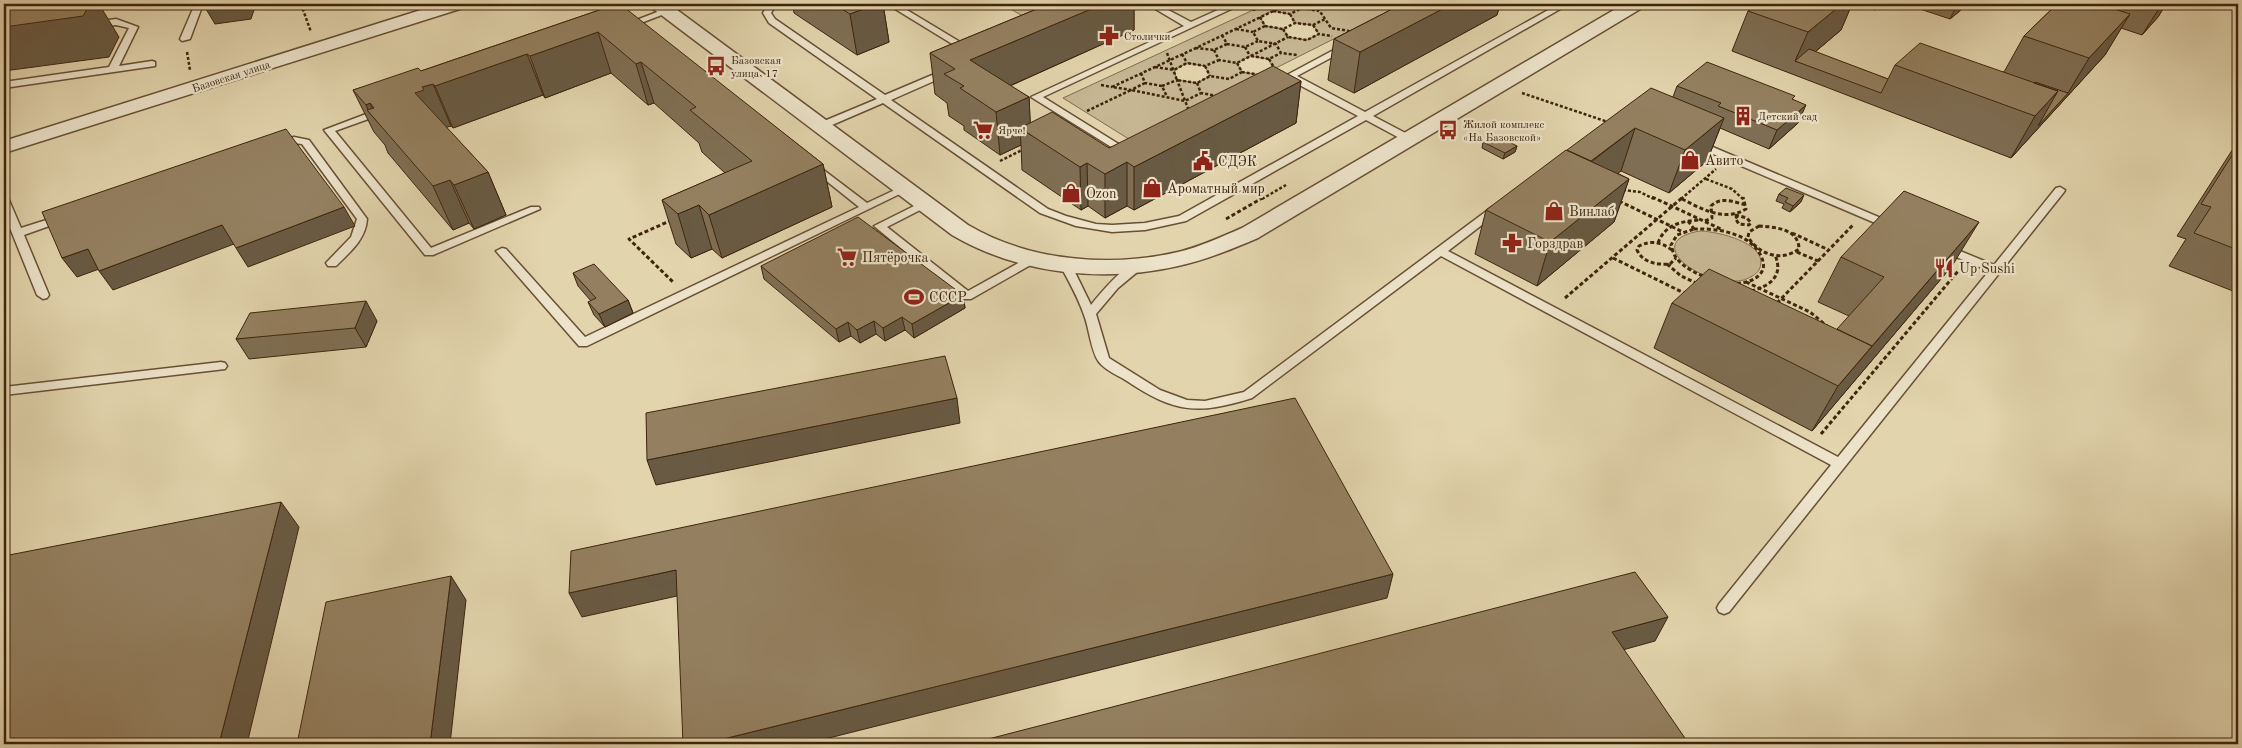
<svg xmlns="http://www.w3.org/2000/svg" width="2242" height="748" viewBox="0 0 2242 748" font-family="'Old Standard TT',serif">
<rect width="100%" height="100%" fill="#e2d4ad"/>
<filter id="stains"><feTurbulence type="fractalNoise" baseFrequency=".004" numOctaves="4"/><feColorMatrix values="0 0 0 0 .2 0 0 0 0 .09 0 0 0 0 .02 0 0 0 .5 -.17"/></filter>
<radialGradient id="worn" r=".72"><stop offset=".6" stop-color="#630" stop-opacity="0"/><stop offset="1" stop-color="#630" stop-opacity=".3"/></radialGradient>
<path fill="#c6b692" stroke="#826d4f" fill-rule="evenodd" d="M1002 4H1059L1026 18Z
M1266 4H1403L1274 69 1268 59 1250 56 1237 63 1242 72 1261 75 1132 141 1063 98ZM1272 11 1290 14 1295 23 1313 25 1319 34 1307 40 1288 37 1283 29 1265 26 1260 17ZM1187 63 1205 66 1210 76 1197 83 1177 80 1174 70Z
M1700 231C1715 231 1772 243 1759 270 1756 275 1749 278 1744 280 1702 289 1639 241 1700 231Z"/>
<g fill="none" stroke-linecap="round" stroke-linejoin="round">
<defs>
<path id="service" d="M195 4H203L190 39 182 41 180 39Z
M768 4H781L774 8 771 13 775 19 885 95 944 70H950V74L891 100 1048 209 1066 216 1096 224 1112 225 1145 223 1179 216 1358 116 1290 80 1277 86 1272 83 1343 45 1351 47 1297 76 1365 112 1559 4H1569L1373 116 1413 137V141H1405L1366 120 1186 221 1145 230 1112 232 1076 226 1040 213 883 103 825 128H817V124L877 99 769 23 763 13Z
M887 4H897L975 51 967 53Z
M1147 4H1157L1191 22 1231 4H1242L1043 97 1133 153 1134 155 1129 158 1031 97 1184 26Z
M665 9 672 11 628 28 621 26Z
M116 19 138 27 119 66 152 61 155 62V66L4 88V82L109 67 129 28 116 25 94 28 90 25 94 22Z
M382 108 385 109V113L335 131 431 248 531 207H539L540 209 433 255H425L324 130Z
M294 137 309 140 367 219C366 239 350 252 336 266H328L326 263 351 237 357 219 302 144 294 143 280 146 275 143 276 141Z
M1696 140 1895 224 1896 226 1891 229 1887 228 1692 145 1691 143Z
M813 162 867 203 901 187 905 186 910 189 587 346H579L496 251 502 248 506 249 585 337 859 207 809 167V163Z
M2060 187 2065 190 2064 192 1729 612 1724 614 1719 612 1717 608 1719 604 1831 465 1441 256 1252 398C1198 415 1175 413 1127 381 1119 376 1105 370 1099 362 1091 352 1089 327 1084 315 1078 297 1068 280 1059 263L1061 260H1069L1091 305C1100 294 1128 259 1142 262L1144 265 1142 268 1118 288 1096 314 1109 358 1160 390 1187 400 1205 401 1244 392 1492 207H1500L1501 209 1500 211 1448 251 1838 457 1989 271 1940 250 1938 248 1940 246H1948L1994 265 2056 188Z
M4 197 9 200 21 228 62 215 67 218 66 220 24 235 49 295 47 298 43 299 37 295 4 213Z
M924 201 929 204 928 206 887 227 968 291 1031 256 1035 255 1041 259 971 299H963L874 226Z
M221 362 225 363 227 366 225 369 4 395V387Z"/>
<path id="minor" d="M440 4H466L463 8 4 153V141Z
M650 4H669L968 225C1029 261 1109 268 1178 252 1200 247 1221 237 1242 228L1624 4H1645L1642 8 1258 238C1232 249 1206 260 1178 266 1104 283 1018 274 952 235L652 8Z"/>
</defs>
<use href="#service" stroke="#685034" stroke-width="3"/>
<use href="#minor" stroke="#685034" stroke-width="3"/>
<path stroke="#3f240c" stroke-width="2.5" stroke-dasharray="3 2" stroke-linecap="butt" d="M301 4 311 32
M1299 4 1302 8 1319 11
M1315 4 1331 28 1349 31
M1253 10 1266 4
M1273 11 1290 14 1302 8
M1290 14 1295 23
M1260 17 1265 26 1283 29 1295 23 1313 25 1325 19
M1313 25 1319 34
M1265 26 1253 32 1258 41 1276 44 1281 53 1297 55
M1236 29 1253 32
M1283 29 1288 37 1307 40 1319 34 1332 36
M1222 35 1227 44 1245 47 1258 41
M1227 44 1214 50 1196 48 1288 4
M1245 47 1250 56
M1214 50 1219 60 1237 63 1288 37
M187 52 190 70
M1167 53 1177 80 1197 83 1210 76 1229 79 1242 72
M1182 54 1187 63
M1251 56 1269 59 1281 53
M1269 59 1275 69
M1237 63 1242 72 1260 75
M1205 66 1210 76
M1155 67 1174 70 1187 63 1205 66 1219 60
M1141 73 1145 83 1162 86 1167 97
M1145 83 1131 90 1112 87 1196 48
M1197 83 1201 93 1217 96
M1101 85 1112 87
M1162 86 1177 80 1189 111
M1522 93 1608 122
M1087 111 1131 90 1185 101 1201 93
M1000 161 1024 149
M1706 179 1732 189 1743 199
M1623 190 1640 192 1654 199
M1262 199 1286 185
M1681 199 1716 169"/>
<path stroke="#3f240c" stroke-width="3" stroke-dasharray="4 2.5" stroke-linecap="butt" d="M1652 197 1723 230
M1682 199C1702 209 1724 222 1746 209L1743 197
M1619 201 1683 232
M1735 215 1747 218 1751 223 1749 225 1739 224 1735 218 1738 216
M1226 219 1264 197
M672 220 629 239 673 282
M1688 221 1694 229
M1705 221 1712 218 1711 206C1721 196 1734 202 1746 205
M1759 226C1775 227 1799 229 1799 249 1782 262 1759 255 1748 237L1749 232Z
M1694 229C1717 228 1750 233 1761 256 1764 262 1765 269 1760 274 1743 295 1687 276 1675 256 1673 253 1672 248 1671 245L1677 235Z
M1792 233 1829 250
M1658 243C1665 224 1682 221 1700 220
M1672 250C1661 242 1651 240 1639 246L1637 250C1643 263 1657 265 1670 264L1676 258
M1797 252 1818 261
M1613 258 1686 294
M1667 264 1681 276 1696 283
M1746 282 1810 312 1827 326
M1751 291C1770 286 1784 276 1775 255
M1565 298 1683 197
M1777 303 1853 225
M1821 434 1959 270"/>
<use href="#service" fill="#ece3ca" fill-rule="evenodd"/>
<use href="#minor" fill="#ece3ca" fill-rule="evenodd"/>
</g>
<path fill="#7f6e53" stroke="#3f240c" d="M617 4 823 164 832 207 722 258 712 249 691 258 676 244 662 200 725 173 702 152 699 143 654 103 648 105 611 73 545 98 543 95 453 128 451 126 446 127 488 172 506 215 474 229 469 223 453 230 388 153 385 145 374 132 353 90 421 71Z
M793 4H883L889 42 857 55 794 13Z
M1049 4H1134V30L1010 86 1029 97 1030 123 1109 148 1301 81 1296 123 1134 210 1127 206 1105 218 1088 206 1081 210 1022 170 1021 145 1000 155 964 130V126L949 116 947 103 935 94 930 53Z
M1402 4H1500L1497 15 1354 93 1328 80 1334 39Z
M1757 4H1852L1841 30 1815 52 1888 79 1895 65 2004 72 2024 36 2054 7 2045 4H2166L2158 17 2142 35 2121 28 2105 55 2011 158 1732 51 1748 11Z
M1856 4H1883L1875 10Z
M1905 4H1964L1961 10 1950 19Z
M1677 86 1794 100 1798 123 1769 149 1720 128 1707 161 1669 193 1621 171 1617 173 1629 179 1614 222 1537 286 1475 254 1486 210 1673 97Z
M2238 141V293L2169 266 2186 239 2177 236Z
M1483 142 1517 146 1515 152 1503 159 1482 148Z
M1779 194 1801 202 1790 212 1782 208 1784 204 1776 201Z
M1841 257 1952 266 1812 431 1654 348 1672 303 1837 330 1849 316 1818 302Z
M761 266 963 295 965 308 914 338 905 330 885 341 876 334 860 343 851 336 839 342 764 279Z
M573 273 628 300 633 313 605 327 594 315 588 302 591 301 578 286Z
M377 321 366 347 249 359 236 339Z"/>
<path fill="#685a43" stroke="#3f240c" d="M4 4H99L119 37 109 57 4 71Z
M203 4H256L251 19 215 24Z
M877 4H883L889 42 857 55 850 14Z
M1103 4H1134V30L978 100 970 60Z
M1452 4H1500L1497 15 1354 93 1360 52Z
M1842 4H1852L1841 30 1802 63 1795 61 1808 32Z
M1878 4H1883L1875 10Z
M1960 4H1964L1961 10 1950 19 1956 7Z
M2162 4H2166L2158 17 2142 35Z
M2130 14 2105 55 2011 158 2035 116 2058 91 2068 93 2089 58Z
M598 32 611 73 545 98 530 56Z
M527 54 543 95 453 128 435 86Z
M641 62 654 103 648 105 636 64Z
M1301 81 1296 123 1134 210V167Z
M433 84 451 126 441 129 415 93 422 87Z
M1029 97 1031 135 1020 128 1021 145 1000 155 996 112Z
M370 103 381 126 369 112 366 105Z
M1806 105 1798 123 1769 149 1777 130Z
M1724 118 1707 161 1669 193 1685 150Z
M1635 128 1621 171 1578 205 1591 162Z
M1517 146 1515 152 1503 159 1505 153Z
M1127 162V206L1105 218V174Z
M1087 163 1088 206 1081 210 1080 167Z
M823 164 832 207 722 258 709 215Z
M488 172 506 215 474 229 454 185Z
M1629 179 1614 222 1537 286 1550 242Z
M450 180 469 223 453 230 433 186Z
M1804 195 1801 202 1790 212 1793 206Z
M699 205 712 249 691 258 678 214Z
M344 207 355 226 248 267 236 248Z
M1979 222 1952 266 1812 431 1838 386Z
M222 225 234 244 113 290 99 271Z
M88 249 102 268 77 277 62 258Z
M963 295 965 308 914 338 912 324Z
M628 300 633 313 605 327 599 314Z
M366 301 377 321 366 347 355 328Z
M902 317 905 330 885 341 883 328Z
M874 321 876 334 860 343 857 330Z
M848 322 851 336 839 342 836 329Z
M957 398 960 423 656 485 647 460Z
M281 502 299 527 247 744H219Z
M676 570 686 594 582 617 569 593Z
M1393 574 1387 598 805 744H703Z
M451 576 466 600 450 744H430Z
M1668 617 1655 641 1601 656 1612 632Z"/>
<path fill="#948060" stroke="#3f240c" d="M38 4H90L83 16 4 27V8Z
M617 4H620L823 164 709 215 699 205 678 214 662 200 752 161 690 110 696 107 641 62 636 64 598 32 530 56 527 54 435 86 433 84 422 87 424 90 415 93 488 172 454 185 450 180 433 186 367 110 374 108 370 103 366 105 353 90 418 68 421 71Z
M834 4H877L850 14Z
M1049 4H1103L970 60 1029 97 996 112 960 88 964 86 944 74 955 69 930 53Z
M1402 4H1452L1360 52 1334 39Z
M1757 4H1842L1808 32 1748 11Z
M1946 4H1960L1956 7Z
M2057 4H2098L2130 14 2089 58 2024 36Z
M1920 43 2058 91 2035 116 1895 65Z
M1809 49 1888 79 1881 93 1795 61Z
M1707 62 1795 96 1792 99 1806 105 1777 130 1718 106 1721 103 1677 86Z
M1273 66 1301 81 1134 167 1127 162 1105 174 1087 163 1080 167 1020 128 1052 112 1109 148Z
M2035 82 2068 93 2038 126 2058 91 2034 83Z
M1651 88 1724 118 1685 150 1635 128 1591 161 1567 150Z
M286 129 344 207 236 248 222 225 99 271 88 249 62 258 42 212Z
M1495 135 1517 146 1505 153 1483 142Z
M2238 146V250L2194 233 2211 207 2201 204Z
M1566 150 1629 179 1550 242 1486 210Z
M1786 188 1804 195 1793 206 1785 202 1788 198 1779 194Z
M1904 191 1979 222 1872 346 1837 329 1884 277 1841 257Z
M858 217 963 295 912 324 902 317 883 328 874 321 857 330 848 322 836 329 761 266Z
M594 264 628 300 599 314 588 302 596 298 573 273Z
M1709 269 1872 346 1838 386 1672 303Z
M366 301 355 328 236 339 250 313Z
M945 356 957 398 647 460 646 413Z
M1295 398 1393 574 703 744H683L676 570 569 593 571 551Z
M281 502 219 744H4V556Z
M1635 572 1668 617 1612 632 1689 744H969Z
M451 576 430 744H297L326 602Z"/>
<defs>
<symbol id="pharmacy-bare" viewBox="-9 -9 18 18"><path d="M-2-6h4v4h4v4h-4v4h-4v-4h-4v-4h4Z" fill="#8f2418" stroke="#ece3ca" stroke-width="2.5" paint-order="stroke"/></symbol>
<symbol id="bus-bare" viewBox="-9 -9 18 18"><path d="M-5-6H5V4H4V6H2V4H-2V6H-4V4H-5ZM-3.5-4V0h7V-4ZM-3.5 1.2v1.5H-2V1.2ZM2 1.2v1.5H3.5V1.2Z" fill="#8f2418" stroke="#ece3ca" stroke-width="2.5" paint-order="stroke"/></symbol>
<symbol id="building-bare" viewBox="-9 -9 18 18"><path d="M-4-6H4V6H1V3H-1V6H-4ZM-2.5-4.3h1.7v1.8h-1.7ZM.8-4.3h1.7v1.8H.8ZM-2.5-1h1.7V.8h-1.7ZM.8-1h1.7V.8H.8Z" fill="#8f2418" stroke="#ece3ca" stroke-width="2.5" paint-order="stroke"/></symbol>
<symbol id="supermarket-bare" viewBox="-9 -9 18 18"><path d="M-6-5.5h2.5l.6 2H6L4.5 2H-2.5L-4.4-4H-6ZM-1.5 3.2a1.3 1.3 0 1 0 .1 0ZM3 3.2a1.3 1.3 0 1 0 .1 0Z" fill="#8f2418" stroke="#ece3ca" stroke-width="2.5" paint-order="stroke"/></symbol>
<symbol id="shop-bare" viewBox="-9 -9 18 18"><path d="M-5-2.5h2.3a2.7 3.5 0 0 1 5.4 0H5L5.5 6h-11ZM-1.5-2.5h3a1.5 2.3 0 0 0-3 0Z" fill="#8f2418" stroke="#ece3ca" stroke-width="2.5" paint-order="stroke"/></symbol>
<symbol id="civic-bare" viewBox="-9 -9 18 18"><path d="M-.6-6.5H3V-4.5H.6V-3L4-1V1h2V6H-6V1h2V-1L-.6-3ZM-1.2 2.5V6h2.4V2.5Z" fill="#8f2418" stroke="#ece3ca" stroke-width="2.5" paint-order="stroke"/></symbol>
<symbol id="restaurant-bare" viewBox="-9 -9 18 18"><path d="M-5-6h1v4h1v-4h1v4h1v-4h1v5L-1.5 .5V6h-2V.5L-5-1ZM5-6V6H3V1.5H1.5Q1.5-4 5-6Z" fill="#8f2418" stroke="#ece3ca" stroke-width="2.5" paint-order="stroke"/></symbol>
<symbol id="stadium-bare" viewBox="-9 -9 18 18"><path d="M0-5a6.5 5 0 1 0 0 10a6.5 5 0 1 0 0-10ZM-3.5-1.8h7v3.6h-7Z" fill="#8f2418" stroke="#ece3ca" stroke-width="2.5" paint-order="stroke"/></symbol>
</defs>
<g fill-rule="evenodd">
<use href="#pharmacy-bare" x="1095" y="22" width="28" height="28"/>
<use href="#bus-bare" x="702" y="52" width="28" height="28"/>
<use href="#building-bare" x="1729" y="102" width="28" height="28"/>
<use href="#supermarket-bare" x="969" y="116" width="28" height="28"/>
<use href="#bus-bare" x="1434" y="116" width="28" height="28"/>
<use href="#shop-bare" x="1676" y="146" width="28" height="28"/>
<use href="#civic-bare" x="1189" y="147" width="28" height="28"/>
<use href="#shop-bare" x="1138" y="174" width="28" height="28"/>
<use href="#shop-bare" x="1057" y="179" width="28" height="28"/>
<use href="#shop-bare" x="1540" y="197" width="28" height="28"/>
<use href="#pharmacy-bare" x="1498" y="229" width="28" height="28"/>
<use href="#supermarket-bare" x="833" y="243" width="28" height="28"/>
<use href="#restaurant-bare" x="1930" y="254" width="28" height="28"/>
<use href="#stadium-bare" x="900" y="283" width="28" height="28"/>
</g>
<g text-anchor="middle" stroke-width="4.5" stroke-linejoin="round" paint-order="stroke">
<g font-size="11" fill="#3f240c" stroke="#ece3ca" text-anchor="start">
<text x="1124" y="40">Столички</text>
<text x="731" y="64">Базовская<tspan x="731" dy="13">улица, 17</tspan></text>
<text x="1758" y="120">Детский сад</text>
<text x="1463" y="128">Жилой комплекс<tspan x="1463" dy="13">«На Базовской»</tspan></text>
<text x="998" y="134">Ярче!</text>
</g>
<g font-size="11" fill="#3f240c" stroke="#ece3ca">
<text transform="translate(231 76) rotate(-18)" y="4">Базовская улица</text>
</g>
<g font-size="14" fill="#3f240c" stroke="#ece3ca" text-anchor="start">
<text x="1705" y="165">Авито</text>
<text x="1218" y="166">СДЭК</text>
<text x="1167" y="193">Ароматный мир</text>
<text x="1086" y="198">Ozon</text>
<text x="1569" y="216">Винлаб</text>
<text x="1527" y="248">Горздрав</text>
<text x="862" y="262">Пятёрочка</text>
<text x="1959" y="273">Up Sushi</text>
<text x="929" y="302">СССР</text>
</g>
</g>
<rect width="2242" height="748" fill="none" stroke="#e2d4ad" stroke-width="20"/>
<rect x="5" y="5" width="2232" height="738" fill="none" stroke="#3f240c" stroke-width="2.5"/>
<rect x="10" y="10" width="2222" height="728" fill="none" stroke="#3f240c"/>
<rect width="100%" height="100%" filter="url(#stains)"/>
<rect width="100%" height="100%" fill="url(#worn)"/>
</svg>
